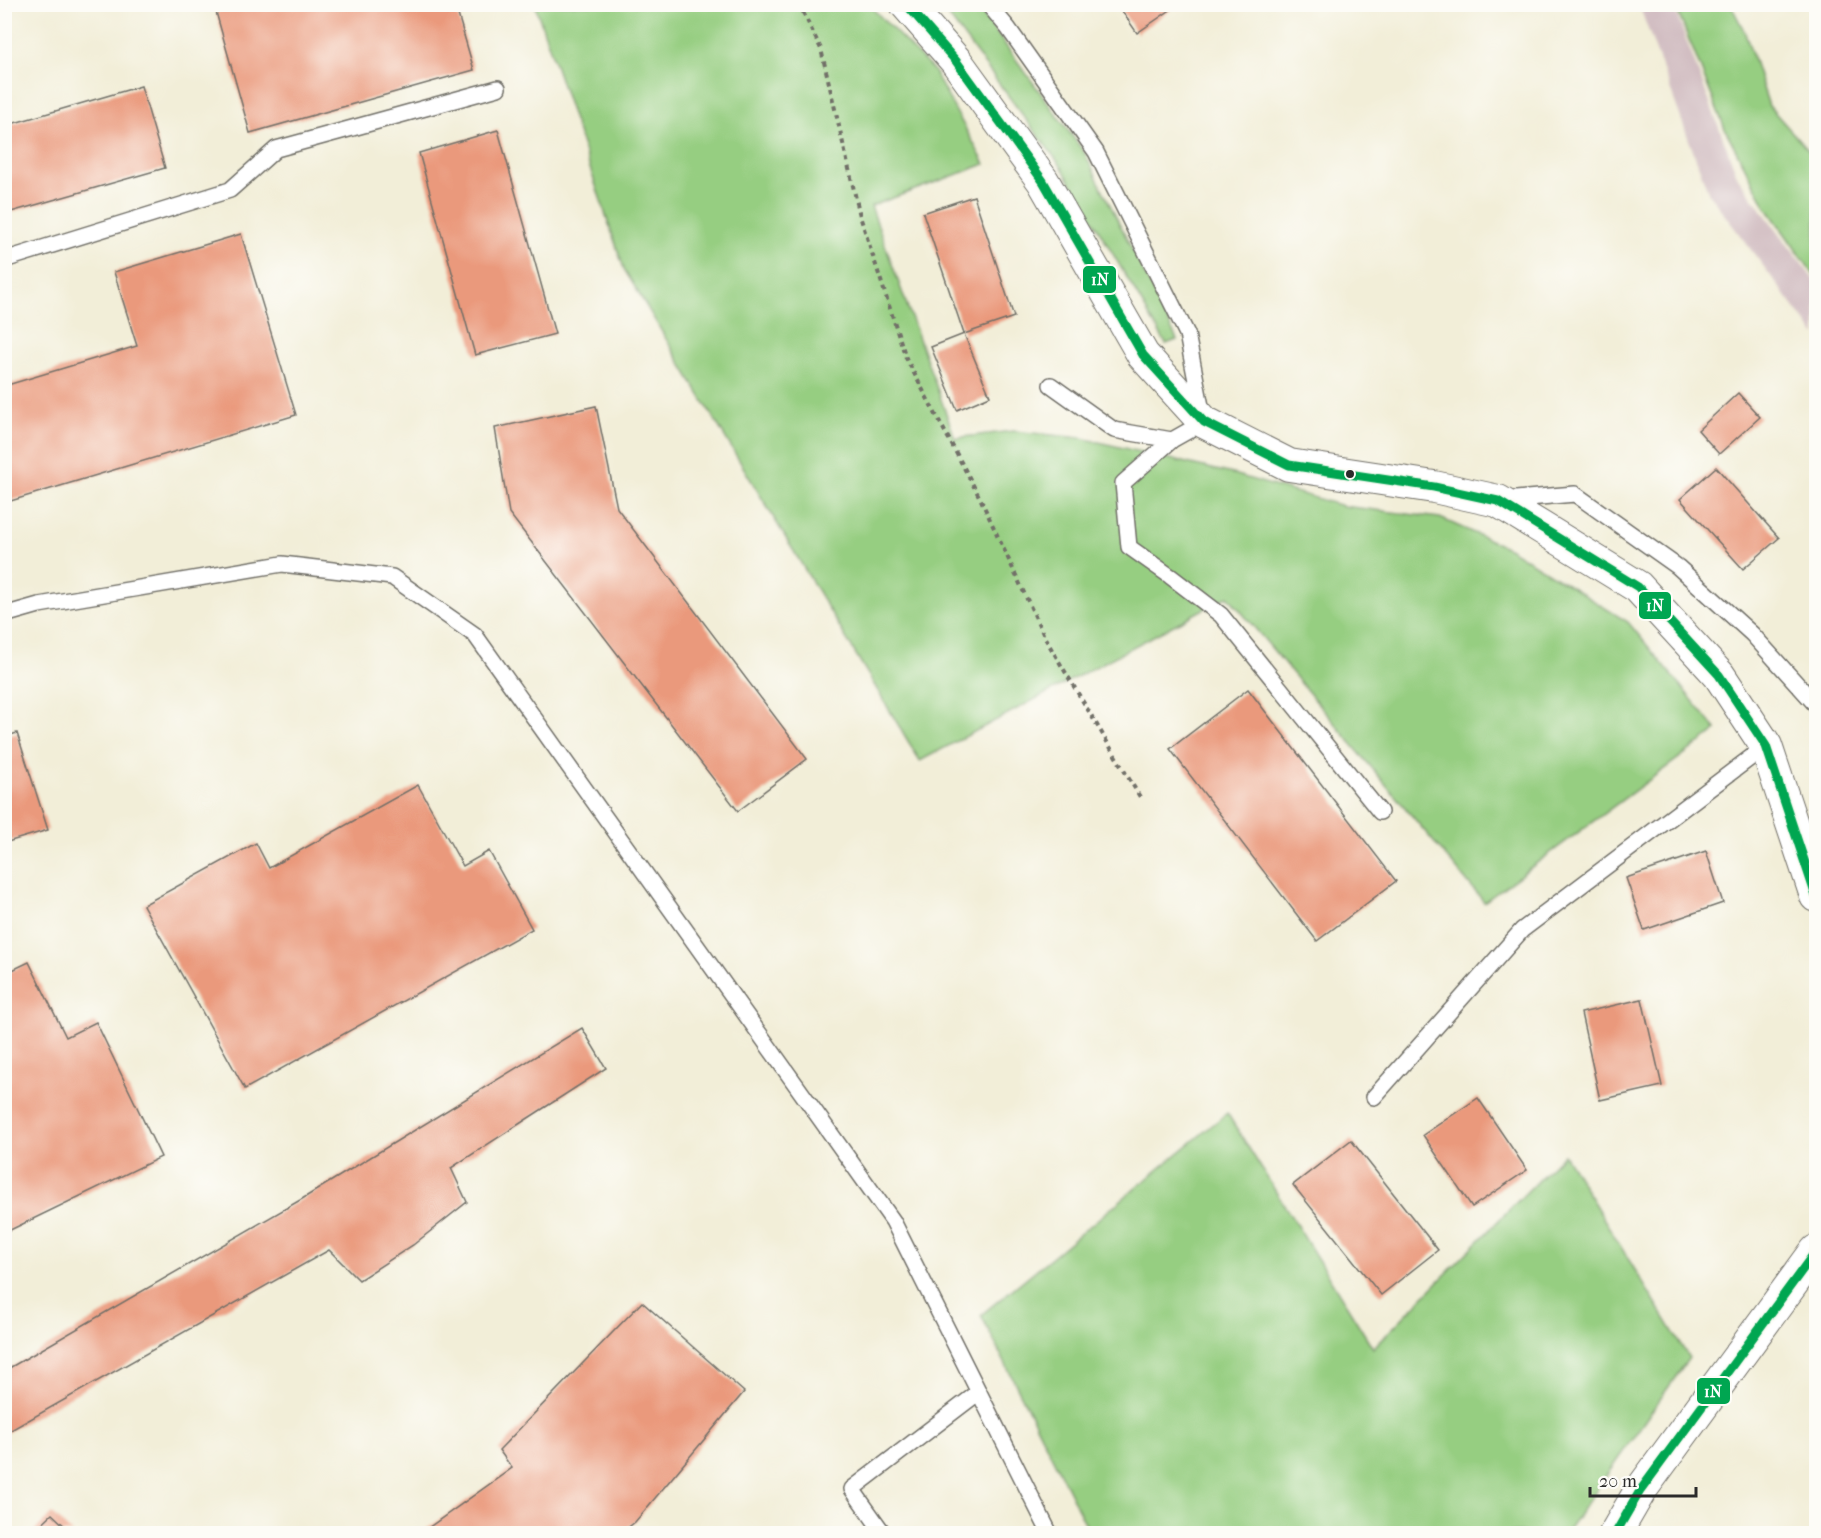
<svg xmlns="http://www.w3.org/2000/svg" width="1821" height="1538" viewBox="0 0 1821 1538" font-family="'IM FELL French Canon',serif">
<rect width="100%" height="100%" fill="#fdfcf7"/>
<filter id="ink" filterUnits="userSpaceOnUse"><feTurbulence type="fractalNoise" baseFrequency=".0167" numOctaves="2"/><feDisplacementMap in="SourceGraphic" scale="12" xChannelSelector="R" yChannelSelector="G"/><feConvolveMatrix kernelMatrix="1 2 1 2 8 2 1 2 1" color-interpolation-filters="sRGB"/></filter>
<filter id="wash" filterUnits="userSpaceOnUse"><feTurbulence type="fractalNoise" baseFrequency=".008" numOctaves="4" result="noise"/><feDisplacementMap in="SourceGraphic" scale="24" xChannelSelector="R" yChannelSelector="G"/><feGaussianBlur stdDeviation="1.35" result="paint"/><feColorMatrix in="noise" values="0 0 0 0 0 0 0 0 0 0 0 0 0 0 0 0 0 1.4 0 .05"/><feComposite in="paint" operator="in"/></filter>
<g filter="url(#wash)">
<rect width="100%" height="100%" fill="#f2eed8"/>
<path fill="#d2bec2" d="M1639 5H1673L1738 178 1816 283V336L1709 194Z"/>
<path fill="#96ce81" stroke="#607c56" stroke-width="1.5" d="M535 5H869L933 70 985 164 871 206 955 438 1013 431 1082 438 1233 474 1343 506 1440 518 1510 549 1628 622 1717 730 1484 902 1228 596 920 761 624 269Z
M940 5H976L1084 152 1177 340 1166 344 1061 166Z
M1675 5H1731L1745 33 1769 106 1816 159V278L1766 207 1725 129Z
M1227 1113 1373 1348 1564 1154 1689 1358 1566 1533H1090L981 1315Z"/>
<g id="blocks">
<path fill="#ea997b" d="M241 4H455L474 70 250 133 216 12Z
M1117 4H1179L1137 33Z
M141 86 165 168 4 214V126Z
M498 130 555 334 475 355 419 153Z
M974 196 1014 317 964 334 923 213Z
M241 234 296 415 4 503V386L137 346 114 272Z
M964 334 990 396 957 410 931 347Z
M1738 393 1760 417 1719 454 1698 430Z
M596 406 617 508 807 759 738 811 509 513 495 428Z
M1716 467 1779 538 1743 569 1680 499Z
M1248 689 1396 881 1317 941 1170 749Z
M17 733 48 830 4 843V737Z
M418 785 463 866 489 851 532 929 245 1089 143 905 256 843 269 868Z
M1706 851 1723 903 1644 930 1626 878Z
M29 962 66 1037 96 1022 161 1157 4 1233V974Z
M1642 999 1662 1086 1600 1100 1581 1013Z
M582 1028 606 1068 451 1168 467 1202 413 1245 359 1280 329 1250 4 1434V1371L302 1199Z
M1478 1098 1527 1170 1472 1207 1423 1135Z
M1351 1140 1438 1250 1381 1295 1293 1185Z
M642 1302 744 1392 635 1522 621 1533H421L512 1468 499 1450Z
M52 1514 72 1533H32Z"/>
</g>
</g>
<g filter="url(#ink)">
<use href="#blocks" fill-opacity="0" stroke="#716f68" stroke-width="1.5"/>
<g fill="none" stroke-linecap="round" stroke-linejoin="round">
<defs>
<path id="lane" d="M988 4 1008 28 1096 152 1187 334 1204 422 1172 440 1114 430 1051 385
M4 260 230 190 276 149 498 88
M1172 440 1123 483 1129 547 1170 576 1221 615 1380 812
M1504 500 1575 494 1678 567 1752 634 1816 705
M4 615 39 605 282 564 392 577 475 635 893 1221 1050 1534
M1374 1097 1522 930 1766 746
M884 1534 852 1489 979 1392"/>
<path id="street" d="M906 4 956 61 1043 181 1143 355 1204 422 1289 465 1434 487 1498 501 1638 587 1719 675 1766 746 1816 896
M1615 1534 1640 1491 1816 1251"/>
</defs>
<use href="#lane" stroke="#716f68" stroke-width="18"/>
<use href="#street" stroke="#716f68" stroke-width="34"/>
<path stroke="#716f68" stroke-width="4" stroke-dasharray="4.5 4.5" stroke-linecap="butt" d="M799 4 821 49 860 216 906 358 981 500 1045 638 1140 797"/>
<use href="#lane" stroke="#fff" stroke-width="15"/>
<use href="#street" stroke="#fff" stroke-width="32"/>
<defs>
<path id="bus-1" d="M906 4 956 61 1043 181 1143 355 1204 422 1289 465 1434 487 1498 501 1638 587 1719 675 1766 746 1816 896
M1615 1534 1640 1491 1816 1251"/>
</defs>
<use href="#bus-1" stroke="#fdfcf7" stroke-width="14"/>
<use href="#bus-1" stroke="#00a651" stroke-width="9"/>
</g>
</g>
<circle fill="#2b2b2b" stroke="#fdfcf7" stroke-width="2" cx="1350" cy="474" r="5"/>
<g stroke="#fdfcf7" stroke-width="2">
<rect x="1082" y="265" width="35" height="29" rx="6" fill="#00a651"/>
<rect x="1638" y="591" width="34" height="29" rx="6" fill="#00a651"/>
<rect x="1696" y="1377" width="35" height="28" rx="6" fill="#00a651"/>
</g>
<g font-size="16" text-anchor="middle" font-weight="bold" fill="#fff">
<text x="1100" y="285">1N</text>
<text x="1655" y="611">1N</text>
<text x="1713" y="1397">1N</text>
</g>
<rect width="1821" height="1538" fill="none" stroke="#fdfcf7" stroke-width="24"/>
<path d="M1590 1487v9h106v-9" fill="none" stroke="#2b2b2b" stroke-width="3"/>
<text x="1599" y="1487" font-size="18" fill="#2b2b2b" stroke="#fdfcf7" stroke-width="4.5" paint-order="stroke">20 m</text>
</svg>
